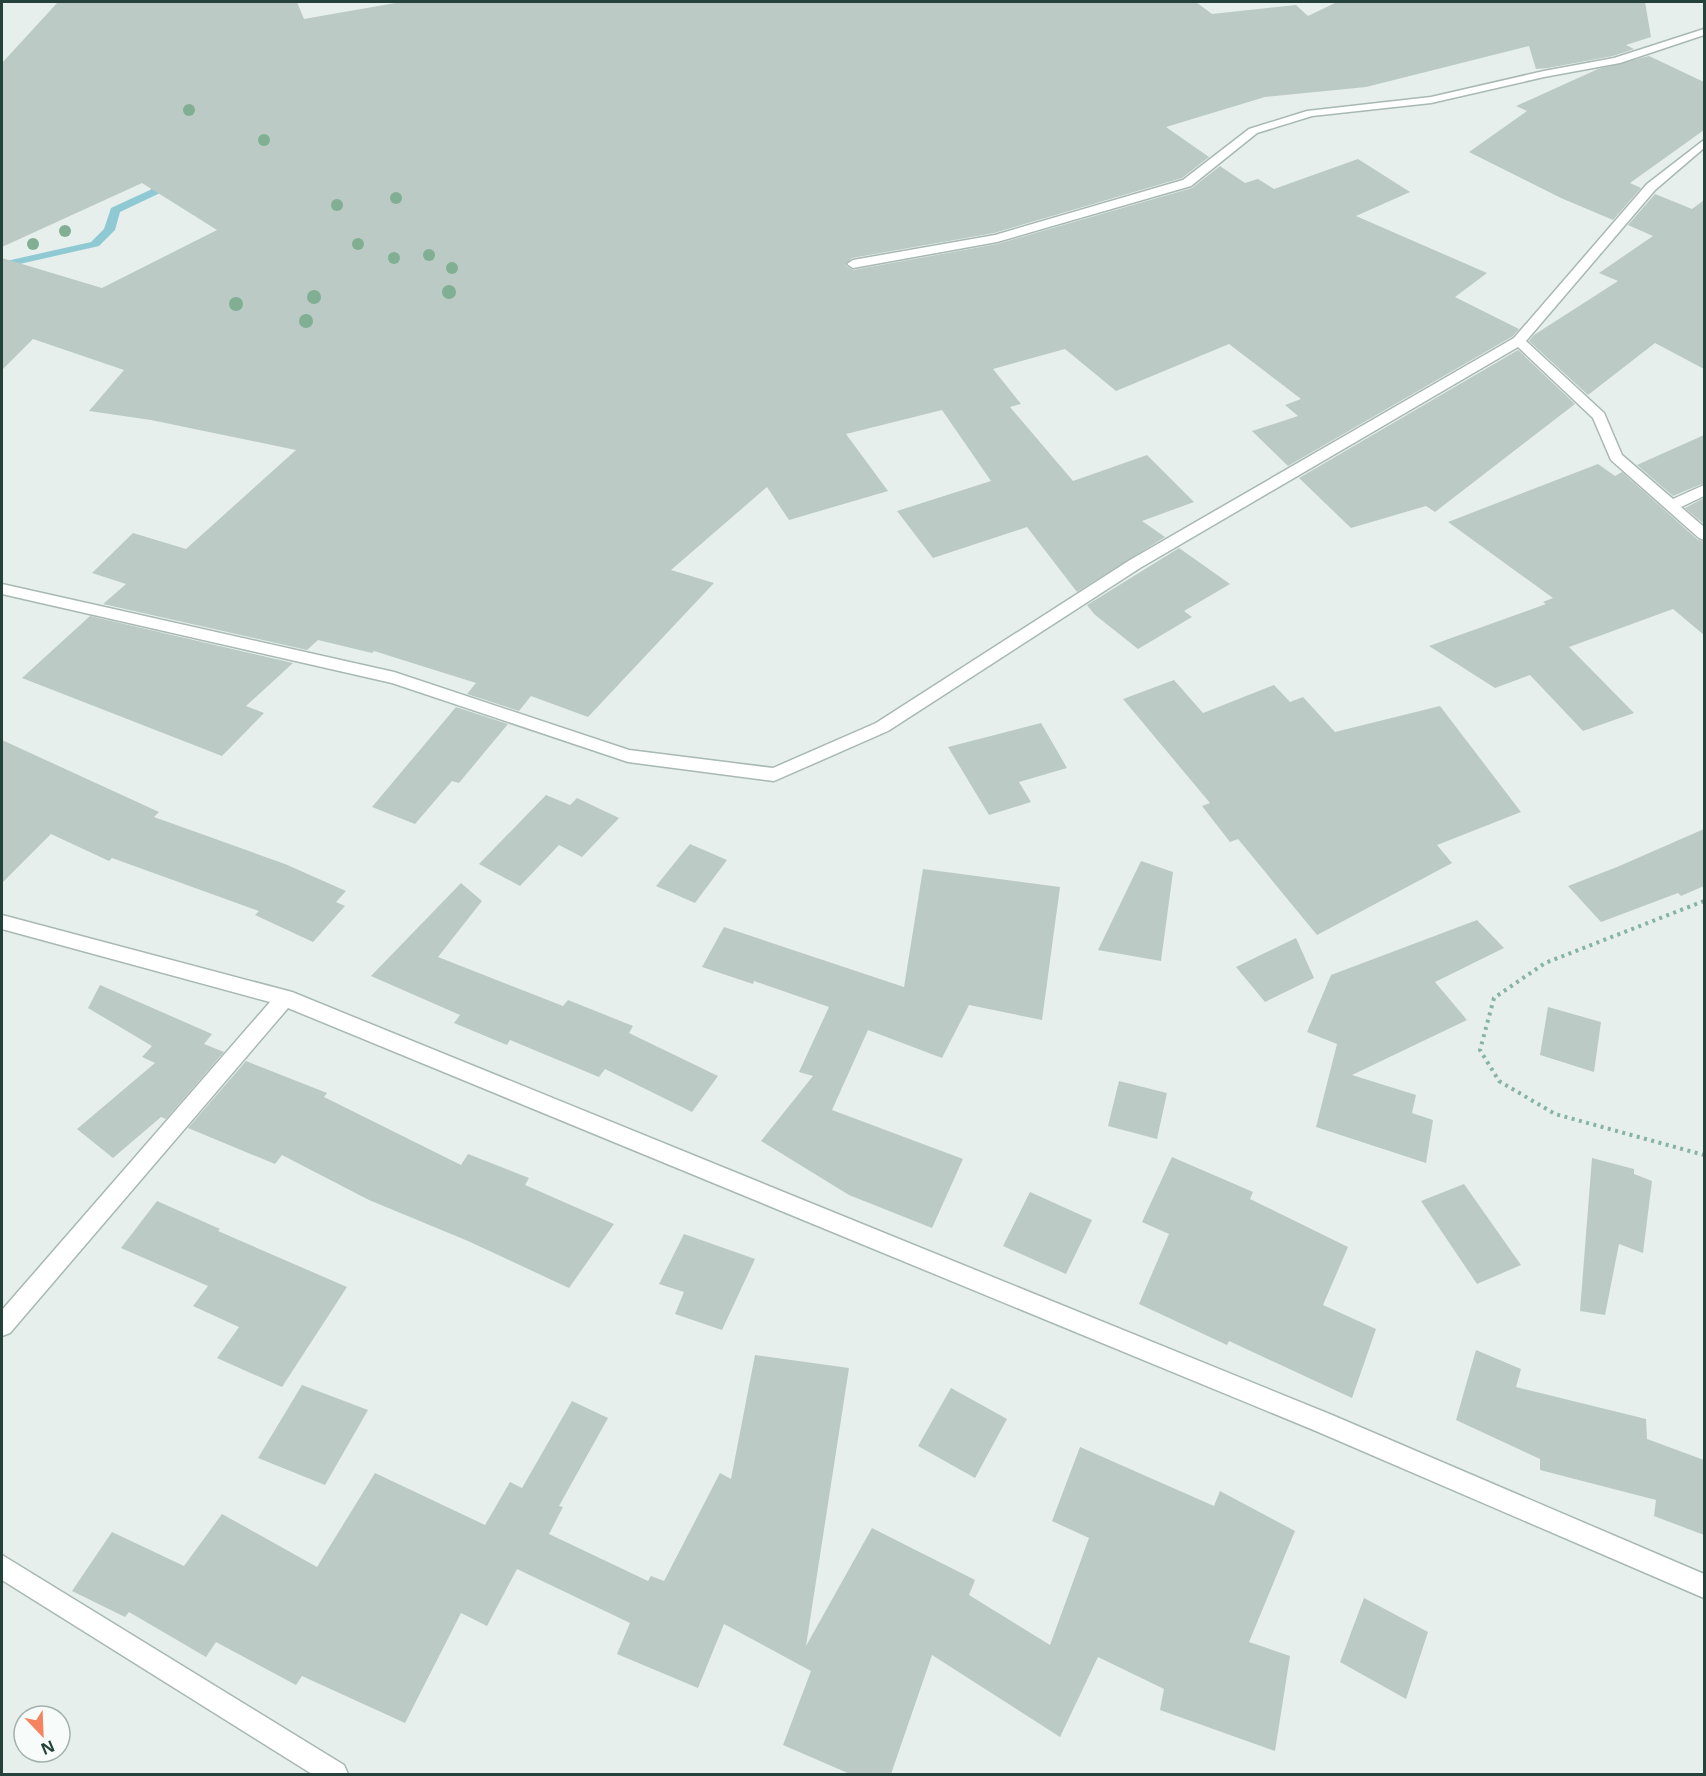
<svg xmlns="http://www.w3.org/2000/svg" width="1706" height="1776" viewBox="0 0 1706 1776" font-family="'Noto Sans',sans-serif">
<rect width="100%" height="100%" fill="#e6efeb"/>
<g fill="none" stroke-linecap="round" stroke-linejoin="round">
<path fill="#8ec9d4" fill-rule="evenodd" d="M166 177 175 179 158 194 120 212 115 230 99 246 2 268V262L91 242 104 229 111 208 150 190Z"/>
</g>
<path fill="#bbcac4" d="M58 2H297L304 19 401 2H1196L1212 14 1296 5 1308 16 1337 2H1645L1651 37 1626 45 1634 49 1613 56 1548 68 1536 69 1529 46 1366 87 1265 97 1166 127 1209 157 1182 178 994 233 852 258 845 265 853 270 997 244 1192 188 1220 166 1245 183 1258 179 1274 189 1358 159 1410 192 1356 216 1487 273 1455 297 1519 329 1513 336 1288 466 1252 431 1298 416 1285 405 1301 399 1229 344 1116 391 1065 349 993 369 1021 404 1010 407 1073 481 1147 455 1194 502 1142 521 1165 537 1077 592 1027 527 933 558 897 511 991 481 942 410 846 434 888 491 789 520 767 487 671 570 714 583 588 717 531 696 519 711 467 694 476 683 374 651 372 653 318 640 307 650 103 604 126 584 92 573 133 533 186 549 296 450 151 420 89 411 124 370 33 339 2 370V258L102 288 217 230 142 183 2 247V63Z
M1649 56 1704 82V130L1630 183 1641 188 1613 220 1561 198 1469 152 1527 111 1516 106 1598 69Z
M1655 194 1692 209 1704 200V369L1655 343 1588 395 1529 341 1534 335 1618 281 1599 273 1653 236 1628 225Z
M1518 350 1575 404 1435 512 1426 506 1351 528 1299 478Z
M1704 435V483L1673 496 1637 465Z
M1598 464 1615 476 1622 472 1698 540 1704 542V635L1673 609 1569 647 1634 713 1583 731 1530 675 1495 688 1429 646 1546 604 1543 602 1553 598 1448 522Z
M1704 498V524L1685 508Z
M1179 548 1230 584 1184 611 1192 617 1138 649 1094 614 1087 605Z
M90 616 293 663 246 706 264 713 222 756 22 678Z
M1174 680 1203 713 1274 685 1290 702 1303 697 1335 732 1440 706 1521 812 1437 845 1452 863 1317 935 1238 839 1230 842 1202 806 1210 803 1123 699Z
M456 707 508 724 459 783 452 781 415 824 372 807Z
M1041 723 1067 768 1019 782 1031 802 989 815 948 747Z
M2 740 159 812 154 817 285 864 346 891 336 902 345 906 313 942 255 915 259 911 112 858 109 861 51 834 2 883Z
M546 795 570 805 577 798 619 818 582 857 559 845 520 886 479 864Z
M1704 829V886L1681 896 1678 893 1601 922 1568 886 1617 867Z
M690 844 727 860 695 903 656 886Z
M1141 861 1173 872 1161 961 1098 950Z
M923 869 1060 887 1042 1020 969 1005 942 1058 868 1030 832 1110 963 1159 932 1228 849 1195 761 1141 813 1076 799 1072 829 1007 754 981 753 984 702 967 724 927 904 987Z
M461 883 482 901 438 957 563 1006 568 1000 633 1026 629 1033 718 1076 692 1112 605 1069 599 1077 510 1040 507 1045 454 1023 460 1015 371 976Z
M1477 920 1504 948 1435 982 1467 1020 1352 1075 1416 1095 1412 1113 1433 1120 1426 1163 1316 1127 1337 1044 1307 1032 1331 975Z
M1296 938 1314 978 1265 1002 1236 967Z
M100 985 212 1034 204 1044 224 1052 166 1119 161 1117 113 1158 77 1129 155 1063 142 1057 152 1046 88 1008Z
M1548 1007 1601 1022 1594 1072 1540 1055Z
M246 1061 327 1093 324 1097 461 1165 468 1154 529 1178 525 1185 614 1224 569 1288 468 1241 369 1200 282 1155 275 1164 188 1128Z
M1119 1081 1167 1093 1157 1139 1108 1126Z
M1172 1157 1253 1192 1250 1199 1348 1247 1323 1305 1376 1329 1352 1398 1229 1341 1227 1345 1139 1304 1169 1234 1142 1222Z
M1592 1158 1634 1169V1174L1652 1181 1643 1253 1619 1244 1605 1315 1580 1311Z
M1464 1184 1521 1265 1477 1284 1421 1201Z
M1030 1192 1092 1220 1066 1274 1003 1246Z
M157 1201 220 1229 218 1231 347 1287 282 1387 217 1358 239 1327 193 1306 208 1286 121 1248Z
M684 1234 755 1259 722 1330 675 1314 684 1292 659 1284Z
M1476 1350 1521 1369 1516 1387 1646 1419 1647 1439 1704 1460V1535L1654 1516 1656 1500 1540 1470V1459L1456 1420Z
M755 1355 849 1368 806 1646 872 1528 975 1580 969 1595 1050 1645 1089 1538 1052 1521 1080 1447 1214 1506 1220 1491 1295 1531 1249 1642 1290 1656 1275 1751 1160 1710 1164 1689 1098 1657 1060 1737 932 1655 891 1774H850L783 1745 811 1671 724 1624 698 1688 617 1654 630 1623 517 1569 487 1626 461 1613 405 1723 302 1676 296 1685 216 1642 206 1657 129 1612 125 1617 72 1591 112 1532 184 1566 222 1514 317 1567 375 1473 485 1525 510 1482 522 1488 572 1401 608 1418 559 1506 563 1507 549 1534 648 1581 651 1576 664 1581 720 1473 731 1479Z
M302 1385 368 1410 325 1485 258 1458Z
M951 1388 1007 1419 975 1478 918 1446Z
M1364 1598 1428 1632 1406 1699 1340 1662Z"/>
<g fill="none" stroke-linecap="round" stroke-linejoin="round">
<defs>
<path id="minor" d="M1704 29V35L1620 63 1544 77 1431 103 1312 116 1257 133 1191 186 997 242 853 268 847 264 853 260 995 235 1183 180 1249 129 1307 111 1431 97 1544 71 1614 58Z
M1704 140V148L1655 190 1526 341 1604 413 1622 455 1673 499 1704 485V496L1681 507 1704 527V540L1699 538 1611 460 1593 418 1518 347 1140 568 888 731 774 781 628 762 392 683 2 594V584L394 672 629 750 773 768 876 723 1130 560 1514 338 1647 184Z
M2 915 292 992 1332 1415 1704 1574V1598L1316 1431 288 1008 10 1333 2 1336V1310L270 1002 2 929Z
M2 1555 344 1765 348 1774H312L2 1580Z"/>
</defs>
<use href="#minor" stroke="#a8b8b2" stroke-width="3"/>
<path stroke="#86b3a5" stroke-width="4" stroke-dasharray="3 4.5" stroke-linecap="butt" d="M1704 901 1545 963 1494 998 1480 1050 1499 1081 1555 1114 1704 1155"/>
<use href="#minor" fill="#fff" fill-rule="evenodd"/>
</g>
<g fill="#80af93">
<circle cx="189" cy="110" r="6"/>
<circle cx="264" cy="140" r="6"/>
<circle cx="396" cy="198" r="6"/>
<circle cx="337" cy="205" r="6"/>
<circle cx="65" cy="231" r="6"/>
<circle cx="33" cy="244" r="6"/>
<circle cx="358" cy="244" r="6"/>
<circle cx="429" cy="255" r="6"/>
<circle cx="394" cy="258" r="6"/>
<circle cx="452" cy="268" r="6"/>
<circle cx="449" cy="292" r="7"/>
<circle cx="314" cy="297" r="7"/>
<circle cx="236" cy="304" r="7"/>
<circle cx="306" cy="321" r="7"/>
</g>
<rect width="1706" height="1776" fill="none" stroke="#24423a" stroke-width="6"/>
<g transform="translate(42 1734) rotate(157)"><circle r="28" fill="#f7fbf9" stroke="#a3b1ad" stroke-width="1.5"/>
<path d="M0-4.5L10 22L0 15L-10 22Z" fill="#f4845f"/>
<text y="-9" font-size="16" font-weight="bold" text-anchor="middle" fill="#24423a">N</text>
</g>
</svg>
